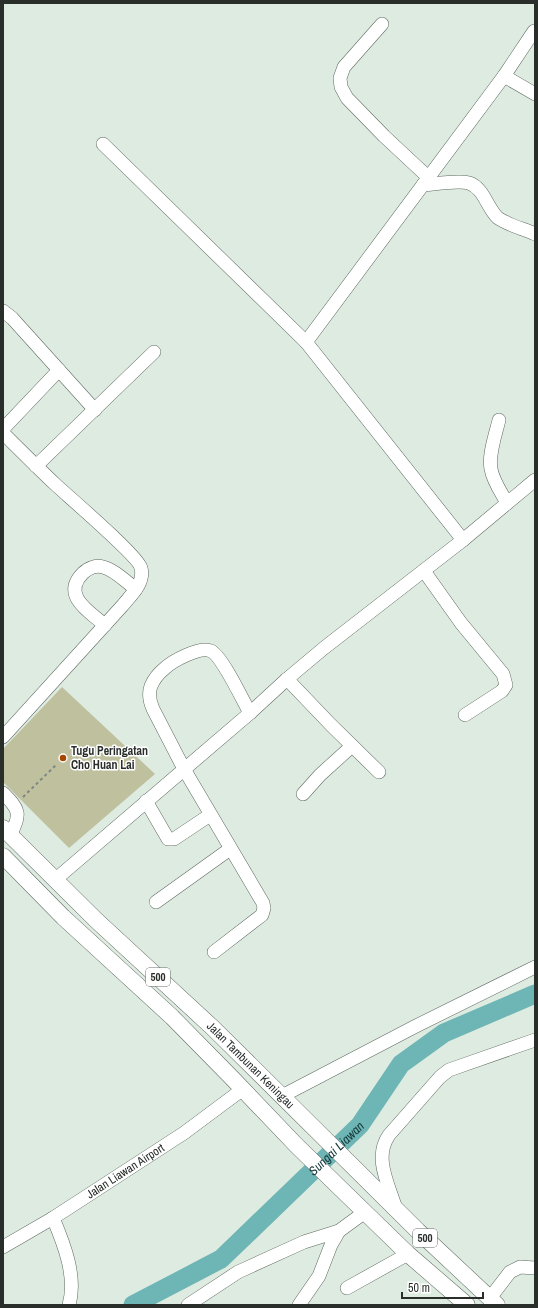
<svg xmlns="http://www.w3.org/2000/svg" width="538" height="1308" viewBox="0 0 538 1308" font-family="'Archivo Narrow',sans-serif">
<rect width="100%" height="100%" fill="#deebe1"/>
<path fill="#bfc19e" d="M62 687 155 774 69 848 3 782V749Z"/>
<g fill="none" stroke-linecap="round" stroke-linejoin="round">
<path stroke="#6eb5b5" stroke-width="19" id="s1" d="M133 1305 221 1259 360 1125 401 1064 444 1033 535 994"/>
<defs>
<g id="minor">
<path d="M382 24 344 67 340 78 341 87 347 98 384 136 429 178"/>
<path d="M504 76 535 94"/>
<path d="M103 144 306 342 463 540"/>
<path d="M423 185C436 184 458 180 469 183 484 188 487 208 498 218 508 225 524 229 535 234"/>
<path d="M3 311 12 318 95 410"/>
<path d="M306 342 504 76 534 31"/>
<path d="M499 420C496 433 488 455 491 469 493 481 501 492 507 503"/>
<path d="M3 429 59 370"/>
<path d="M3 433C20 450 38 468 56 485 69 497 139 557 141 568 145 583 131 595 123 605L3 737"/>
<path d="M36 466 154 352"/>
<path d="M424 571 461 623 503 674 506 685 502 691 465 715"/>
<path d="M105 625C88 611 61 595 83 573 88 568 96 565 103 567 115 570 126 582 136 589"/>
<path d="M287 679 331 725 379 772"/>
<path d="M3 793C19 809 22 814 10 835"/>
<path d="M303 794 320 775 352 746"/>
<path d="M146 801 168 839H174L210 815"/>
<path d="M56 879 250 713 287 679 324 648 463 540 535 480"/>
<path d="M156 902 230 849"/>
<path d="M214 952 262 915 264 908 263 903 184 769 153 709C150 702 148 694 151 686 154 679 159 673 164 669 172 661 200 646 211 651 222 656 243 701 250 713"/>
<path d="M282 1096 416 1026 535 967"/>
<path d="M396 1209C389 1185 373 1158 389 1135L440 1077 449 1070 535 1040"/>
<path d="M53 1218C64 1244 77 1277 69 1305"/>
<path id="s2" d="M3 1247 53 1218 184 1133 243 1089"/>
<path d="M347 1288 408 1254"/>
<path d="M490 1298 510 1272 520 1267 535 1268"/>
<path d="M188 1305 238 1272 304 1242 339 1231"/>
<path d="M299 1305 319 1276 331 1245 339 1231 365 1212"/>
</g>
<g id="major">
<path id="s3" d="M3 828 97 921 213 1028 418 1231 497 1305"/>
<path d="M3 856 63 917 172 1017 233 1079 296 1145 340 1188 408 1254 467 1305"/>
</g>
</defs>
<use href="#minor" stroke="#5f6a62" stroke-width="14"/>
<use href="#major" stroke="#5f6a62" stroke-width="17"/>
<path stroke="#7e8781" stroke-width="2" stroke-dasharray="3 3" stroke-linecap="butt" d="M23 797 57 764"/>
<use href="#minor" stroke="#fff" stroke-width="13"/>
<use href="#major" stroke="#fff" stroke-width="16"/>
</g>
<circle fill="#a74600" stroke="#fff" stroke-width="1.5" cx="63" cy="758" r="4"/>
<g text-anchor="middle" stroke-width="3" stroke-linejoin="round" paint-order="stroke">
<g fill="#fff" stroke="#696d6b" stroke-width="1">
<rect x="146" y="968" width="24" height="18" rx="3"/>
<rect x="413" y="1229" width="24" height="18" rx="3"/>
</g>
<g font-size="11" font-weight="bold" fill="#292e2b">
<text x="158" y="981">500</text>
<text x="425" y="1242">500</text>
</g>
<g font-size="12" font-weight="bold" fill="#292e2b" stroke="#fff" text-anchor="start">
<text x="71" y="755">Tugu Peringatan<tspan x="71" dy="14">Cho Huan Lai</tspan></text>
</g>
<g font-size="12" fill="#292e2b" stroke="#fff">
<text dy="4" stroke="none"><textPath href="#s3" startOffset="343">Jalan Tambunan Keningau</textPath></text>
<text dy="4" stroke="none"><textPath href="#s2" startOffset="144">Jalan Liawan Airport</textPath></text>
</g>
<g font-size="13" font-style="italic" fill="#143738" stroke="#fff">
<text dy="5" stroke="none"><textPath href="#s1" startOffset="259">Sungai Liawan</textPath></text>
</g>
</g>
<rect width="538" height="1308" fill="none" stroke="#292e2b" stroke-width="8"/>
<path d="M402 1292v6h81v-6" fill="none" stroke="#292e2b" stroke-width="2"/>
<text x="408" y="1292" font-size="12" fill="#292e2b" stroke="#ffffff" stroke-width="3" paint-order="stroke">50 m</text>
</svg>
